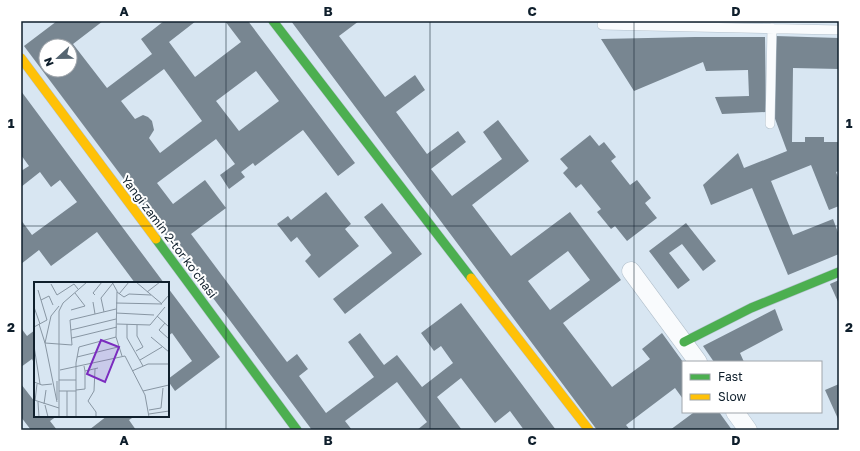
<svg xmlns="http://www.w3.org/2000/svg" width="860" height="451" viewBox="0 0 860 451" font-family="'Golos Text',sans-serif">
<rect width="100%" height="100%" fill="#d8e6f2"/>
<path fill="#788691" fill-rule="evenodd" d="M57 21H103L73 44 107 88 152 54 141 39 164 21H196L169 42 195 77 241 42 225 21H248L355 163 338 176 303 130 255 166 253 163 241 172 245 177 229 189 220 175 235 164 216 139 157 183 173 204 205 180 226 208 191 234 287 362 297 354 308 369 299 376 326 413 374 377 348 342 360 333 384 365 397 355 422 387 453 363 441 346 434 351 421 333 461 303 556 430H524L510 411 495 423 461 378 437 397 462 430H417L427 422 397 382 345 421 352 430H312L24 46ZM46 46H70V70H46ZM164 69 202 121 160 153 149 138 154 130 152 121 148 117 143 115 135 119 121 101ZM256 71 279 101 239 131 216 101Z
M291 21H359L339 36 385 97 415 75 425 90 396 112 427 154 458 131 466 142 431 169 452 196 502 159 483 132 498 120 529 161 472 205 511 256 570 212 621 280 563 323 612 387 650 359 642 349 662 333 683 362V399L675 388 626 425 630 430H597ZM568 251 590 280 550 310 528 281Z
M775 36 839 38V69L793 68 792 142H805V137H824V142H839V171L836 172 839 180V206L829 210 811 165 771 181 793 235 833 219 839 235V254L788 275 752 188 711 205 703 185 738 153 744 168 787 151 774 116Z
M695 37H765L766 112 722 114 715 97 749 96 748 70 706 71 703 62 634 91 601 39Z
M21 91 67 153 164 283H135L97 232 51 266 39 250 21 264V220L32 235 77 202 60 180 51 187 40 172 21 187V171L29 166 21 155Z
M590 135 599 146 604 142 616 157 611 161 630 185 637 180 651 198 645 203 657 218 627 241 615 226 611 229 597 212 601 209 581 184 576 188 563 173 568 168 560 159Z
M326 192 351 224 345 229 359 246 319 278 305 261 311 255 297 237 291 242 277 224 288 216 291 220Z
M382 203 422 254 345 314 333 299 392 253 364 217Z
M686 223 716 261 703 271 682 244 669 253 690 280 678 289 649 251Z
M839 280V304L830 284Z
M168 288 220 357 175 391 168 381V379L192 361 172 333 168 336Z
M775 309 783 330 740 353 744 362H714L703 346Z
M21 328 27 336 35 330V359L33 361 32 359 21 367Z
M21 384 35 402V416H57L50 421 57 430H31L21 417Z
M839 384V421L825 390Z
M692 412H719L732 430H670L693 413Z
M107 416H130L132 418 129 420 136 430H89Z"/>
<g fill="none" stroke-linecap="round" stroke-linejoin="round">
<defs>
<path id="lane" d="M602 25 839 30
M770 124 772 28"/>
<path id="street" d="M631 271 698 362
M735 412 748 430"/>
<path id="fast" d="M273 21 471 278
M156 239 297 430
M684 342 751 308 839 272"/>
<path id="slow" d="M21 58 156 239
M471 278 589 430"/>
</defs>
<use href="#lane" stroke="#b3c1cd" stroke-width="10"/>
<use href="#street" stroke="#b3c1cd" stroke-width="19"/>
<use href="#fast" stroke="#b3c1cd" stroke-width="10"/>
<use href="#slow" stroke="#b3c1cd" stroke-width="10"/>
<use href="#lane" stroke="#f9fbfd" stroke-width="9"/>
<use href="#street" stroke="#f9fbfd" stroke-width="18"/>
<use href="#fast" stroke="#4caf50" stroke-width="9"/>
<use href="#slow" stroke="#ffc107" stroke-width="9"/>
</g>
<path fill="none" stroke="#0f1f2c" stroke-width="1" stroke-opacity="0.55" d="M226 21V430M430 21V430M634 21V430M21 226H839"/>
<g text-anchor="middle" stroke-width="4" stroke-linejoin="round" paint-order="stroke">
<g font-size="12" fill="#0f1f2c" stroke="#fff">
<text transform="translate(169 237) rotate(53)" y="4">Yangi zamin 2-tor koʻchasi</text>
</g>
</g>
<g transform="translate(34 282)">
<rect width="135" height="135" fill="#d8e6f2"/>
<path fill="none" stroke="#8896a3" stroke-width="1" d="M78 0 83 9 82 55 88 74M102 0 128 22M17 2 23 13 40 2 44 7M4 8 13 38M83 10 90 15 95 12 117 13M113 10 126 0M85 12 95 0M61 13 59 11 68 0M7 18 15 14 19 23M59 20 61 32M82 21 128 22M127 22 135 13M0 25 6 42M37 28 51 24 41 11M70 30 67 16 79 1M82 31 120 33M123 34 135 45M131 41 125 48 135 57M5 42 11 61 38 63 36 38 82 27M83 42 116 43 131 25M93 42V56L109 84M0 45 13 38M37 48 82 37M117 55 135 70M38 56 83 45M0 64 6 102M102 69 109 65 103 54V43M43 75 84 65M106 78 128 65M50 84 51 89 64 86M61 87 60 109 54 119 62 130V135M26 88 91 74 111 113 115 135M98 89 114 82H135M25 98H42M23 99V118M0 100 8 103 18 102M42 108 51 107V89M25 109H42M33 109V135M109 109 135 103M0 118 25 126M1 119 3 102M4 120 5 135M23 120 11 61 17 34 25 24M10 122 12 108M11 123 14 135M115 128 127 126 129 106M115 132 135 129M25 135V29L29 21 53 0M42 135V81L45 65 82 55"/>
<path fill="#7b2cbf" fill-opacity="0.15" stroke="#7b2cbf" stroke-width="2" d="M67 58 85 65 71 100 53 92Z"/>
<rect width="135" height="135" fill="none" stroke="#0f1f2c" stroke-width="2"/>
</g>
<rect width="860" height="451" fill="none" stroke="#ffffff" stroke-width="44"/>
<rect x="682" y="361" width="140" height="52" fill="#ffffff" stroke="#9fa5ab"/>
<rect x="690" y="374" width="20" height="6" fill="#4caf50" stroke="#9fa5ab"/>
<text x="718" y="381" font-size="12" fill="#0f1f2c">Fast</text>
<rect x="690" y="394" width="20" height="6" fill="#ffc107" stroke="#9fa5ab"/>
<text x="718" y="401" font-size="12" fill="#0f1f2c">Slow</text>
<g transform="translate(58 58) rotate(248)"><circle r="19" fill="#ffffff" stroke="#9fa5ab"/>
<path d="M0-3L7 15L0 10L-7 15Z" fill="#556571"/>
<text y="-6" font-size="11" font-weight="bold" text-anchor="middle" fill="#0f1f2c">N</text>
</g>
<rect x="22" y="22" width="816" height="407" fill="none" stroke="#0f1f2c" stroke-width="1.5"/>
<g font-size="13" text-anchor="middle" font-weight="bold" fill="#0f1f2c">
<text x="124" y="16">A</text>
<text x="328" y="16">B</text>
<text x="532" y="16">C</text>
<text x="736" y="16">D</text>
<text x="11" y="128">1</text>
<text x="849" y="128">1</text>
<text x="11" y="332">2</text>
<text x="849" y="332">2</text>
<text x="124" y="445">A</text>
<text x="328" y="445">B</text>
<text x="532" y="445">C</text>
<text x="736" y="445">D</text>
</g>
</svg>
